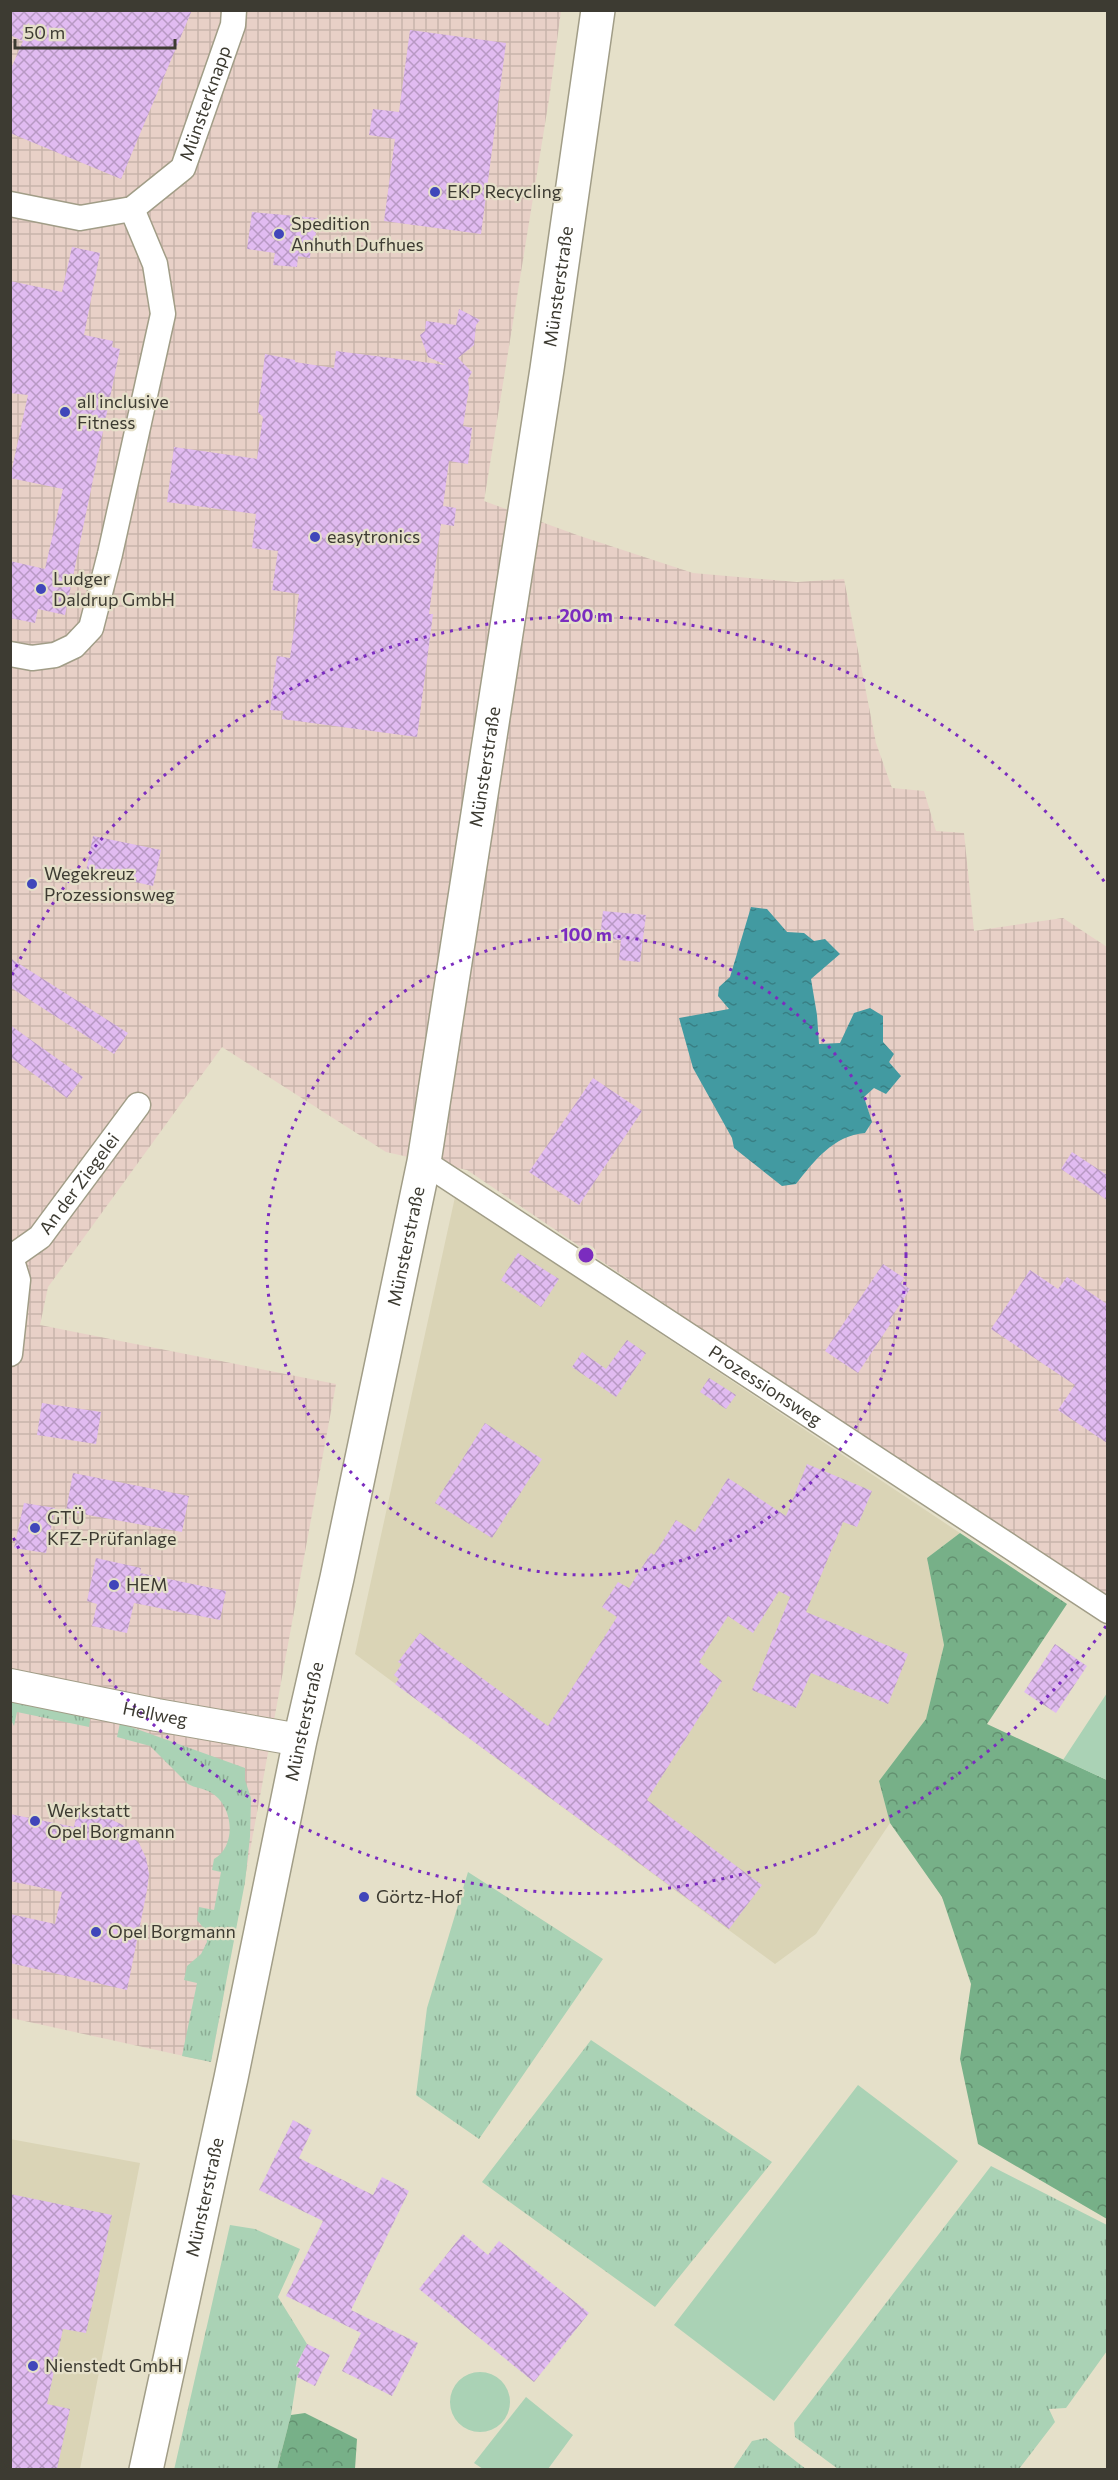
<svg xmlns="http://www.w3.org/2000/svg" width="1118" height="2480" viewBox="0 0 1118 2480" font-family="Commissioner,sans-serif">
<defs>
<pattern id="industrial-grid" width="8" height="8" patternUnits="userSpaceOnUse" patternTransform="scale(1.5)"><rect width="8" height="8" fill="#e8d0c7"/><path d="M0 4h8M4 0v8" fill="none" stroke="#c8b4ab"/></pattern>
<pattern id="grass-tufts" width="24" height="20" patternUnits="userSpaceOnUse" patternTransform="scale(1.5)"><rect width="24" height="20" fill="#aad2b5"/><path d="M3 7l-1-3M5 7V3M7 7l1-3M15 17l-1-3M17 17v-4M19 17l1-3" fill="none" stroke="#8cac94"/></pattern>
<pattern id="forest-crowns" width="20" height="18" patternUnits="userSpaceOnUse" patternTransform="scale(1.5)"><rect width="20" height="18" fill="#77b088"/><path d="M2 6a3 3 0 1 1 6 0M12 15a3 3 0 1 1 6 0" fill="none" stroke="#639070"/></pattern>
<pattern id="water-ripples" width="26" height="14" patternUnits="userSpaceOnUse" patternTransform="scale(1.5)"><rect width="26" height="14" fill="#429aa1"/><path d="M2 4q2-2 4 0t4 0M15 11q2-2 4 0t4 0" fill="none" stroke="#387f84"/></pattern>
<pattern id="building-cross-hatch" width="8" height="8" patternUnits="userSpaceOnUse" patternTransform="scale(1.5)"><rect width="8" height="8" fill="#e1bbf1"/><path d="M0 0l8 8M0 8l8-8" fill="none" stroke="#b899c4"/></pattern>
</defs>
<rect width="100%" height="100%" fill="#e5e0c9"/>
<path fill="#dad4b6" d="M455 1197 960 1533 927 1558 944 1645 926 1719 879 1781 890 1823 816 1934 775 1964 355 1654Z
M10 2139 140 2163 80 2469H11Z"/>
<path fill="url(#industrial-grid)" d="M11 11H561L550 93 484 501 577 535 693 573 797 582 844 579 876 743 892 788 924 791 936 831 964 833 974 931 1063 918 1107 947V1597L718 1340 467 1170 386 1152 222 1047 48 1287 40 1325 336 1384 211 2062 11 2018Z"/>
<path fill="url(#grass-tufts)" d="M10 1697 91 1714 89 1727 17 1712 14 1726 11 1720Z
M120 1723 245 1768V1780L251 1798 250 1837 245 1882 211 2062 182 2056 197 1983 184 1980 187 1966 201 1954 207 1942 206 1931 197 1920 199 1907 214 1910 221 1872 212 1870 214 1859C237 1846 234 1805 210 1792 203 1788 195 1788 188 1784L150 1746 117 1737Z
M468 1872 603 1959 479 2139 416 2095 427 2008Z
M591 2040 772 2162 655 2307 482 2182Z
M991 2166 1107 2225V2351L1066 2408 1049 2409 1055 2422 1019 2469H838L795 2437 794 2423Z
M230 2225 255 2229 300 2249 278 2297 307 2344 296 2366 301 2369 297 2377 291 2415 277 2469 174 2470Z
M766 2438 806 2469H733L752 2441Z"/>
<path fill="url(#forest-crowns)" d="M960 1533 1067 1604 987 1724 1107 1780V2219L978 2144 960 2059 971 1984 942 1897 890 1823 879 1781 926 1719 944 1645 927 1558Z
M305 2413 357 2439 355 2469H277L291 2415Z"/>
<path fill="#aad2b5" d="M1107 1693V1780L1063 1760Z
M858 2085 958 2161 774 2401 674 2325Z
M450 2402a30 30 0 1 1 60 0a30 30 0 1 1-60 0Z
M526 2397 573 2435 548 2469H483L474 2463Z"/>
<path fill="url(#water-ripples)" d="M751 907 767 909 787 932 804 933 814 941 825 939 840 954 811 979 817 1015 819 1044 840 1043 854 1013 870 1008 883 1016V1042L894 1054 889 1062 901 1076 886 1094 874 1088 864 1097 872 1122 865 1133C833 1136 815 1160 796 1184L782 1186 734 1148 732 1138 693 1068 679 1018 729 1009 718 996 719 987 730 977Z"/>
<path fill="url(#building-cross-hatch)" d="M10 10H192L121 179 10 133V71L23 41 10 35Z
M410 30 506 43 481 234 384 221 395 139 369 135 373 109 399 112Z
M252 212 318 218 314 247 311 246 310 258 298 256 297 267 273 265 275 253 247 249Z
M72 247 100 253 84 335 113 341 112 347 120 349 65 615 38 609 35 623 10 618V561L45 569 63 489 10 478 28 395 10 393V281L62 292Z
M459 309 480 320 476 325 474 345 458 358 472 372 468 379 469 388 463 426 472 428 468 464 449 461 443 506 456 508 454 526 441 524 429 614H433L417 737 282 719 283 711 270 710 277 656 290 658 299 594 272 590 278 551 252 548 256 514 167 502 174 447 257 459 263 417 258 412 265 354 295 360V362L334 368 336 351 446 365 428 357 420 335 425 331 426 321 456 325Z
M93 836 161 850 153 886 86 871Z
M603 911 646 915 640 962 619 960 621 940 600 938Z
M10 958 128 1033 114 1054 10 987Z
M10 1025 83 1077 67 1098 10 1057Z
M593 1078 642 1111 579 1205 529 1172Z
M1072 1152 1107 1175V1200L1061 1169Z
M518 1253 559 1279 541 1307 501 1280Z
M883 1264 904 1278 901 1283 910 1289 889 1321 891 1323 858 1373 825 1351Z
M1030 1270 1058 1289 1067 1277 1107 1304V1443L1058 1410 1075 1385 991 1329Z
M627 1340 646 1353 616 1397 572 1367 582 1352 606 1369Z
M709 1378 736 1395 726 1409 700 1392Z
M42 1403 101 1412 96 1444 37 1435Z
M485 1423 542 1459 492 1538 435 1503Z
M807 1464 872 1491 857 1527 843 1522 806 1612 908 1654 888 1704 811 1673 796 1708 752 1690 790 1597 779 1591 753 1633 728 1616 699 1662 722 1681 647 1800 762 1885 729 1929 395 1684 399 1679 394 1675 402 1664 398 1662 420 1633 548 1726 617 1617 602 1607 618 1582 629 1588 651 1553 654 1555 676 1520 695 1532 728 1478 786 1516Z
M73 1473 189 1496 182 1532 66 1511Z
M24 1503 55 1508 46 1553 14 1548Z
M96 1558 141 1568 140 1573 226 1591 220 1620 134 1603 127 1633 92 1626 97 1604 87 1601Z
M1055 1644 1087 1666 1056 1713 1024 1692Z
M78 1808 99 1814 123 1825 139 1843 146 1858 149 1874 147 1890 127 1990 10 1963V1914L55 1924 62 1892 10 1881V1814L74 1827Z
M293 2120 312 2130 299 2158 373 2195 382 2177 409 2191 351 2310 418 2343 392 2396 342 2371 361 2333 286 2296 323 2221 259 2190Z
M10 2194 112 2215 86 2333 63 2329 47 2404 70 2409 57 2469H10Z
M463 2234 488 2255 499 2241 589 2313 534 2382 419 2289Z
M307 2344 330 2355 315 2386 297 2377 301 2369 296 2366Z"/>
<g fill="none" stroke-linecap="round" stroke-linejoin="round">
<defs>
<g id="minor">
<path id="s1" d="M10 204 80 218 132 209 183 168 233 25 234 10"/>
<path d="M10 654 32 658 55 655 74 646 91 628 110 554 163 314 155 264 132 209"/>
<path id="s2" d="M424 1162 1108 1611"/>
<path d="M10 1254 18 1280 10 1354"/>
<path id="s3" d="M13 1256 40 1237 138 1105"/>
</g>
<g id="tertiary">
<path id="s4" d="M10 1685 157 1715 300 1740"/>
</g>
<g id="secondary">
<path id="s5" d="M146 2470 231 2078 300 1740 337 1578 424 1162 547 369 598 10"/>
</g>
</defs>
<use href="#minor" stroke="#a19d87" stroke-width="27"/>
<use href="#tertiary" stroke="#a19d87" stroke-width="34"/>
<use href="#secondary" stroke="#a19d87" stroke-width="36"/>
<use href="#minor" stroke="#fff" stroke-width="24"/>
<use href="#tertiary" stroke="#fff" stroke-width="32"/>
<use href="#secondary" stroke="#fff" stroke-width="33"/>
</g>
<g fill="none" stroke="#7b2cbf" stroke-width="3" stroke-dasharray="3 6">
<circle cx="586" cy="1255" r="320"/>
<path d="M1106 1626A639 639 0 0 1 12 1535M12 975A639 639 0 0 1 1106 884"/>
</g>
<g fill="#4046ba" stroke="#e5e0c9" stroke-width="2">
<circle cx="435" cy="192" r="6"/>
<circle cx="279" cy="234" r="6"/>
<circle cx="65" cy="412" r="6"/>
<circle cx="315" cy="537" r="6"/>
<circle cx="41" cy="589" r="6"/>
<circle cx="32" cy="884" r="6"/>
<circle cx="35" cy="1528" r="6"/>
<circle cx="114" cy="1585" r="6"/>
<circle cx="35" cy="1821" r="6"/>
<circle cx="364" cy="1897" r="6"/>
<circle cx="96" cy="1932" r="6"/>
<circle cx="33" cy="2366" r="6"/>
</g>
<g text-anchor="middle" stroke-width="4.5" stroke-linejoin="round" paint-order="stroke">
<g font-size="18" fill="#3d3b32" stroke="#e5e0c9">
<text dy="6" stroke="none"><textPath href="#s1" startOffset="258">Münsterknapp</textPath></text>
<text dy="6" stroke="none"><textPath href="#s5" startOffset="2223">Münsterstraße</textPath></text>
<text dy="6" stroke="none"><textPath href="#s5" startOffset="1737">Münsterstraße</textPath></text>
<text dy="6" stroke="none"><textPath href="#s3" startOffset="99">An der Ziegelei</textPath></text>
<text dy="6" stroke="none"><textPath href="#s5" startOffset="1251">Münsterstraße</textPath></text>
<text dy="6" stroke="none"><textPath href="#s2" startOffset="408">Prozessionsweg</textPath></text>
<text dy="6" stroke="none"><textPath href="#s4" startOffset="148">Hellweg</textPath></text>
<text dy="6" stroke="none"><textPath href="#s5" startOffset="765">Münsterstraße</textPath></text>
<text dy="6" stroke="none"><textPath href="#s5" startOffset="279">Münsterstraße</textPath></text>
</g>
<g font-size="18" fill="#3d3b32" stroke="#e5e0c9" text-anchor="start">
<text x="447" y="198">EKP Recycling</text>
<text x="291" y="230">Spedition<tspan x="291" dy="21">Anhuth Dufhues</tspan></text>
<text x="77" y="408">all inclusive<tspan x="77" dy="21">Fitness</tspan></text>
<text x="327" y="543">easytronics</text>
<text x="53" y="585">Ludger<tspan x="53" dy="21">Daldrup GmbH</tspan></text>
<text x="44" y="880">Wegekreuz<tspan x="44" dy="21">Prozessionsweg</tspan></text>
<text x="47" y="1524">GTÜ<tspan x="47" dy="21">KFZ-Prüfanlage</tspan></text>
<text x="126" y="1591">HEM</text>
<text x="47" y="1817">Werkstatt<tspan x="47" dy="21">Opel Borgmann</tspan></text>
<text x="376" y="1903">Görtz-Hof</text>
<text x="108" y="1938">Opel Borgmann</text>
<text x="45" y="2372">Nienstedt GmbH</text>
</g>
</g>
<circle cx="586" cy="1255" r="9" fill="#7b2cbf" stroke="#e5e0c9" stroke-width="3"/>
<g font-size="18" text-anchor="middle" font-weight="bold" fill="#7b2cbf" stroke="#e5e0c9" stroke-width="4.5" stroke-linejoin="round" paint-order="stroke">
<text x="586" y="622">200 m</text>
<text x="586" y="941">100 m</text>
</g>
<rect width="1118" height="2480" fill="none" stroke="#3d3b32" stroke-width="24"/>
<path d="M15 39v9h160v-9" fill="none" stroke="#3d3b32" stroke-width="3"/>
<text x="24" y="39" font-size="18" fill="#3d3b32" stroke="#e5e0c9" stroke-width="4.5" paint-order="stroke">50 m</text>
</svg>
